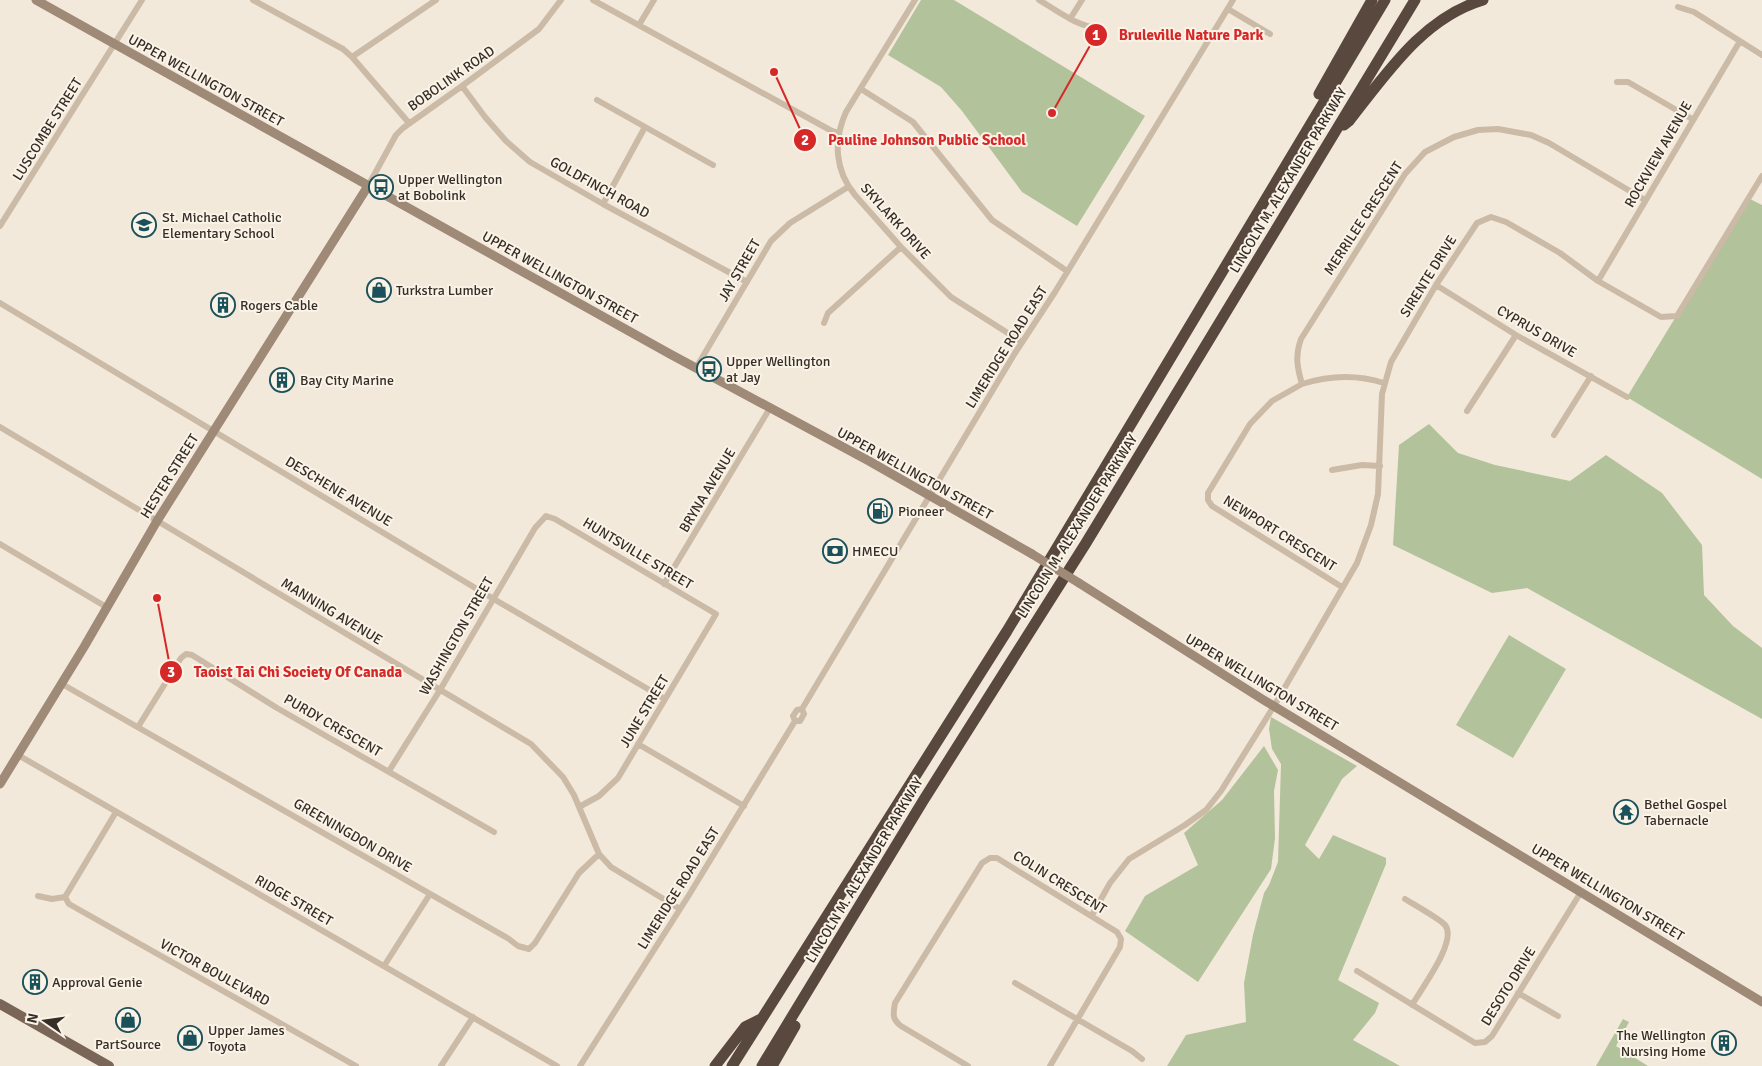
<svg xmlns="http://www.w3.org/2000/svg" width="1762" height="1066" viewBox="0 0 1762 1066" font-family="Signika,sans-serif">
<rect width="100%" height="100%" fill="#f3e9db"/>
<path fill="#b2c29a" d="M921 0H954L1145 116 1077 226 1022 192 962 111 941 87 888 55Z
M1748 198 1762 205V479L1627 397Z
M1429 424 1458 453 1495 465 1570 481 1606 455 1662 493 1702 545 1704 595 1733 626 1762 648V719L1527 588 1492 593 1393 545 1399 445Z
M1509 635 1566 669 1513 758 1456 725Z
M1271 717 1357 766 1342 779 1305 845 1319 859 1333 835 1386 858V864L1338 980 1379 1003 1375 1013 1353 1040 1400 1066H1167L1186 1035 1246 1022 1244 983 1253 935 1264 893 1269 885 1278 862 1281 764 1272 749 1269 729Z
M1264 746 1278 770 1274 791 1275 838 1271 869 1198 982 1125 931 1145 896 1198 865 1184 833 1222 800Z
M1623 1019 1629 1022 1616 1046 1648 1066H1596Z"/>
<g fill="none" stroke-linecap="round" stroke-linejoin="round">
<path stroke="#cbbaa6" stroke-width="6" d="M253 0 343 49 352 57 409 123
M593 0 830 130 838 133
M915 0 846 112C833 141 835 171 855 195L901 247 951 297 1022 342
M1039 0C1058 11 1077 27 1100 28
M1678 7 1694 12 1762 55
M1228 9 1270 34
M1070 19 1082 0
M639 25 654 0
M352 57 436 0
M1617 82H1628L1692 119
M462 86 485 117 506 141 530 162 603 204 747 282
M861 89 913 122 992 220 1067 271
M597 100 713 165
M368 186 396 135 403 128 462 86 539 29 561 0
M603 204 645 127
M0 226 142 0
M1598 281 1740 41
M1436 285 1516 335 1627 397
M0 303 492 598 665 699
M824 323 828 313 901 247
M696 368 771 241 790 223 848 187
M1302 384C1330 375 1356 374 1384 383
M1467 411 1516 335
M0 427 531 744 563 777 574 795 599 854 611 867 680 909
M1554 435 1591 376
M1332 470 1362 465 1380 466
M0 544 108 608
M664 584 770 408
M1342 587 1212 506 1208 500V493L1250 424 1272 401 1302 384C1297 367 1295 356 1301 339L1405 174 1425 152 1454 137 1478 130 1498 129 1531 135 1549 143 1645 200
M62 684 509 939 518 946 529 949 535 943 579 873 599 854
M795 721 793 716 797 710 802 709
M138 727 181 658 186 654 192 655 277 708 494 832
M638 744 744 806
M18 755 557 1066
M389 771 440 690 535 528 546 516 555 519 716 614 618 778 599 796 579 807
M38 896 52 899 65 897
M65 897 69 904 356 1066
M65 897 116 812
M1405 899C1413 904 1440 919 1445 925 1458 941 1421 989 1412 1005
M1092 915 1110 883 1129 859 1185 825 1206 810 1221 791 1274 706 1357 563 1371 525 1378 494 1382 394 1391 362 1436 285 1477 223 1491 217 1506 222 1560 253 1598 281 1661 317 1677 316 1762 176
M384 966 430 894
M1357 971 1475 1043 1485 1042 1492 1036 1581 892
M1015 983 1132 1051 1142 1059
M1518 993 1558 1016
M441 1066 473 1017
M580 1066 689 895 795 721H800L804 714 802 709 1015 353 1055 292 1233 0
M968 1066 901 1026C892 1019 893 1014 895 1003L982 863 990 858H997L1117 932 1121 939 1120 947 1050 1066"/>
<path stroke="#9f8977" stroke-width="9" d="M36 0 670 354 869 461 1032 554
M1079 583 1262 699 1762 1002
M0 784 84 647 157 521 368 186"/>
<path stroke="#7a6658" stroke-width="10" d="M0 1004 109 1066"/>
<path stroke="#58483e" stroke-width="11" d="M1319 94 1372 0
M1344 125 1349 121C1387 73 1423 18 1483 0
M715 1066 745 1027 761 1019
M732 1066 1007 631 1385 0
M762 1066 923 801 1086 543 1415 0
M772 1066 795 1026"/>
<path stroke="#9f8977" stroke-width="9" d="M1032 554 1079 583"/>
</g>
<defs>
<symbol id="bus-ring" viewBox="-11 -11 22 22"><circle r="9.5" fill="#faf3e7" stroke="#1b515a" stroke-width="1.5"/><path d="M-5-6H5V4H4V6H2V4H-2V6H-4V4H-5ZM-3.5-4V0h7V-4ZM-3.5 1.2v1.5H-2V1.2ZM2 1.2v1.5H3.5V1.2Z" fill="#1b515a"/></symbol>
<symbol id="school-ring" viewBox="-11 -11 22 22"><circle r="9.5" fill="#faf3e7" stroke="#1b515a" stroke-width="1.5"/><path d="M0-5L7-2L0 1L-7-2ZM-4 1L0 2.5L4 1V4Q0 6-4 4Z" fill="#1b515a"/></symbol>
<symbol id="shop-ring" viewBox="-11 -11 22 22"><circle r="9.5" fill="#faf3e7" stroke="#1b515a" stroke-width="1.5"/><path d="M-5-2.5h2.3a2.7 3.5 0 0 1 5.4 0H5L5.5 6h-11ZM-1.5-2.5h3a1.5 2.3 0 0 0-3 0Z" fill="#1b515a"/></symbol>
<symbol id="building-ring" viewBox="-11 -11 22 22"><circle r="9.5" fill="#faf3e7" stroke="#1b515a" stroke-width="1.5"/><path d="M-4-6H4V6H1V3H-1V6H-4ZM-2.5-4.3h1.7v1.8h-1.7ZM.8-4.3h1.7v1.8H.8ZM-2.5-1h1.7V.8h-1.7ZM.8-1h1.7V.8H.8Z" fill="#1b515a"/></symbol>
<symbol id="fuel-ring" viewBox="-11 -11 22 22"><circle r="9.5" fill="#faf3e7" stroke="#1b515a" stroke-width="1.5"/><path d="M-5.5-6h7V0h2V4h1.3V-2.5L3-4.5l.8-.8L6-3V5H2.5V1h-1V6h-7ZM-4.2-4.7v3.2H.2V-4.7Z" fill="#1b515a"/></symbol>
<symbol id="bank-ring" viewBox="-11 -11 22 22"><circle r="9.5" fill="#faf3e7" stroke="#1b515a" stroke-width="1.5"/><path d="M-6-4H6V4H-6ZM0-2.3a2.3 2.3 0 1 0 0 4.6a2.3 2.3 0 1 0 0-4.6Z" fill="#1b515a"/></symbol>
<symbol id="temple-ring" viewBox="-11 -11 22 22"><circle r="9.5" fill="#faf3e7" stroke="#1b515a" stroke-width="1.5"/><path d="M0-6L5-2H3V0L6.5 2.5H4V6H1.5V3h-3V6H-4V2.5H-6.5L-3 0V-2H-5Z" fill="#1b515a"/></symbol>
</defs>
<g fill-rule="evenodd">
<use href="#bus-ring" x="367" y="173" width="28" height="28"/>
<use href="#school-ring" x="130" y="211" width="28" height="28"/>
<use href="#shop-ring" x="365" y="276" width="28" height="28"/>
<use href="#building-ring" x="209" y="291" width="28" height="28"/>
<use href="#bus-ring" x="695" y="355" width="28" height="28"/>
<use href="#building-ring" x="268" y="366" width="28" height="28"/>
<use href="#fuel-ring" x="866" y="497" width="28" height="28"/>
<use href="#bank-ring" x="821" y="537" width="28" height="28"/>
<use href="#temple-ring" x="1612" y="798" width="28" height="28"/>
<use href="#building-ring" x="21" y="968" width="28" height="28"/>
<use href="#shop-ring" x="114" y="1006" width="28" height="28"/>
<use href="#shop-ring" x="176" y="1024" width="28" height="28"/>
<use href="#building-ring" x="1710" y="1029" width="28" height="28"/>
</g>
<g text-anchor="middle" stroke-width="4" stroke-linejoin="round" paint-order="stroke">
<g font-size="14" fill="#372d27" stroke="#faf3e7">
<text transform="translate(451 78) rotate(-35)" y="5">BOBOLINK ROAD</text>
<text transform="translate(206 80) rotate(29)" y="5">UPPER WELLINGTON STREET</text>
<text transform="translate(47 129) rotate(-58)" y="5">LUSCOMBE STREET</text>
<text transform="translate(1658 154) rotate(-60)" y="5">ROCKVIEW AVENUE</text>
<text transform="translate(1288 180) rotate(-59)" y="5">LINCOLN M. ALEXANDER PARKWAY</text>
<text transform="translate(600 187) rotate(29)" y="5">GOLDFINCH ROAD</text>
<text transform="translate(1363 218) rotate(-57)" y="5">MERRILEE CRESCENT</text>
<text transform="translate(896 221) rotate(48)" y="5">SKYLARK DRIVE</text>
<text transform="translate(739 270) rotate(-60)" y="5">JAY STREET</text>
<text transform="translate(1428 276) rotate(-58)" y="5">SIRENTE DRIVE</text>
<text transform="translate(560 277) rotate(29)" y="5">UPPER WELLINGTON STREET</text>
<text transform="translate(1537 331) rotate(30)" y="5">CYPRUS DRIVE</text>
<text transform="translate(1006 347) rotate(-58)" y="5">LIMERIDGE ROAD EAST</text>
<text transform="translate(915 473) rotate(29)" y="5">UPPER WELLINGTON STREET</text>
<text transform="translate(169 476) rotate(-58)" y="5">HESTER STREET</text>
<text transform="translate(707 490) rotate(-59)" y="5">BRYNA AVENUE</text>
<text transform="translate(339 491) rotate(31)" y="5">DESCHENE AVENUE</text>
<text transform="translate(1077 526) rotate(-58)" y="5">LINCOLN M. ALEXANDER PARKWAY</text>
<text transform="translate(1280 533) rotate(32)" y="5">NEWPORT CRESCENT</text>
<text transform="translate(638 553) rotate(31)" y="5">HUNTSVILLE STREET</text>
<text transform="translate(332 611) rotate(31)" y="5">MANNING AVENUE</text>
<text transform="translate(456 636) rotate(-60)" y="5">WASHINGTON STREET</text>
<text transform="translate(1262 682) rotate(31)" y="5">UPPER WELLINGTON STREET</text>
<text transform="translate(644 711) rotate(-59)" y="5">JUNE STREET</text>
<text transform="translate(333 725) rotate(30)" y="5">PURDY CRESCENT</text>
<text transform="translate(353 835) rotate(30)" y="5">GREENINGDON DRIVE</text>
<text transform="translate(864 870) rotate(-59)" y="5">LINCOLN M. ALEXANDER PARKWAY</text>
<text transform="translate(1060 882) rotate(32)" y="5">COLIN CRESCENT</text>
<text transform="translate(678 888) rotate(-58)" y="5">LIMERIDGE ROAD EAST</text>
<text transform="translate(1608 892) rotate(31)" y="5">UPPER WELLINGTON STREET</text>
<text transform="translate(294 900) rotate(30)" y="5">RIDGE STREET</text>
<text transform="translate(215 972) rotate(29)" y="5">VICTOR BOULEVARD</text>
<text transform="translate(1508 986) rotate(-58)" y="5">DESOTO DRIVE</text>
</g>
<g font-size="14" fill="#372d27" stroke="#faf3e7" text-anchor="start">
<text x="398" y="184">Upper Wellington<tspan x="398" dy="16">at Bobolink</tspan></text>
<text x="162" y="222">St. Michael Catholic<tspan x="162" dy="16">Elementary School</tspan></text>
<text x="396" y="295">Turkstra Lumber</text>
<text x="240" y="310">Rogers Cable</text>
<text x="726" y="366">Upper Wellington<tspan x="726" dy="16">at Jay</tspan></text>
<text x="300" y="385">Bay City Marine</text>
<text x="898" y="516">Pioneer</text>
<text x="852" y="556">HMECU</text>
<text x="1644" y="809">Bethel Gospel<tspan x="1644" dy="16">Tabernacle</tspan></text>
<text x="52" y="987">Approval Genie</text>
<text x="208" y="1035">Upper James<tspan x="208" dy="16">Toyota</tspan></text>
<text x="1706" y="1040" text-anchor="end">The Wellington<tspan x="1706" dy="16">Nursing Home</tspan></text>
<text x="128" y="1049" text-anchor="middle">PartSource</text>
</g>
</g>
<path fill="none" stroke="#d62828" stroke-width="2" d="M1052 113L1096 35M774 72L805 140M157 598L171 672"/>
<g fill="#d62828" stroke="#faf3e7" stroke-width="2">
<circle cx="1052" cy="113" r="5"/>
<circle cx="774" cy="72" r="5"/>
<circle cx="157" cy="598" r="5"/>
<circle cx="1096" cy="35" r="12"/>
<circle cx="805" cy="140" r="12"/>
<circle cx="171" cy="672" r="12"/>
</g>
<g font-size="15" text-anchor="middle" font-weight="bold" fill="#fff">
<text x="1096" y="40">1</text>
<text x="805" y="145">2</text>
<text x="171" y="677">3</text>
</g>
<g font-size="15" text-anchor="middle" font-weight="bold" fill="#d62828" stroke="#faf3e7" stroke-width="4" stroke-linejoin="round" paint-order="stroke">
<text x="1191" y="40">Bruleville Nature Park</text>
<text x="927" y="145">Pauline Johnson Public School</text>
<text x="298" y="677">Taoist Tai Chi Society Of Canada</text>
</g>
<g transform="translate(45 1021) rotate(283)" stroke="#faf3e7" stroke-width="4" paint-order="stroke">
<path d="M0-4L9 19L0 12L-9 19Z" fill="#372d27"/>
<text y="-8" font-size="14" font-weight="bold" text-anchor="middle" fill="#372d27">N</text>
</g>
</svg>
